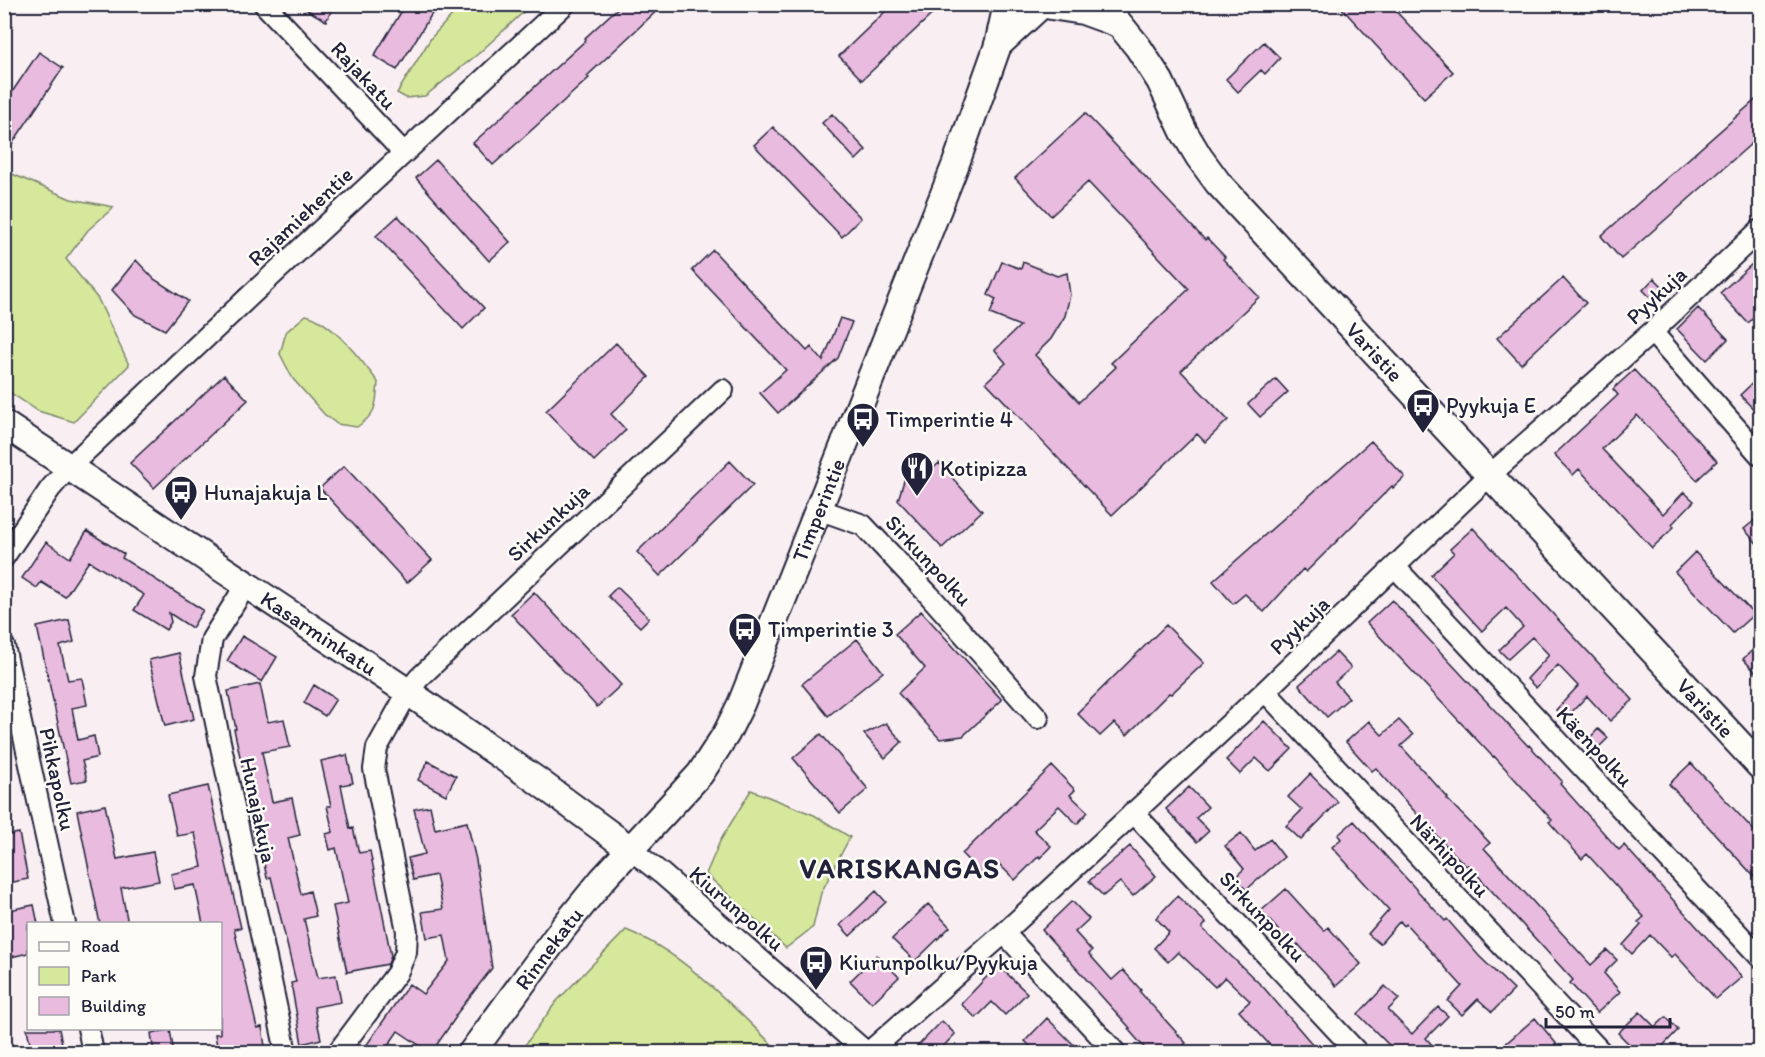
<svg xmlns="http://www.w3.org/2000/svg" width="1765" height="1057" viewBox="0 0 1765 1057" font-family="Itim,sans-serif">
<rect width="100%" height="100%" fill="#f9eff2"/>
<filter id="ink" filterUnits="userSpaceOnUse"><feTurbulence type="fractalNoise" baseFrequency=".0167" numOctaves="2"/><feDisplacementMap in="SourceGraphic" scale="12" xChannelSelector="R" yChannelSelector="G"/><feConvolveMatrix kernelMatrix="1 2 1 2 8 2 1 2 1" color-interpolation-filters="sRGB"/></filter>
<g filter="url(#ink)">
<path fill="#d5e89c" stroke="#7c856c" stroke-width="1.5" d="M455 5H531L478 54 425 96 406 98 397 93 431 38 455 12Z
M5 171 71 199 114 207 88 230 66 259 98 299 129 365 74 422 38 411 5 389Z
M306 315C332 321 362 361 378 382 376 406 377 413 357 427L337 424 324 414 293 379 280 354 286 332Z
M751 790 814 815 850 837 821 893 813 927 786 948 706 874 720 841Z
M626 930C687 954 733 1008 780 1052H520L556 1002Z"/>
<path fill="#e8bbdf" stroke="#22223b" stroke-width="1.5" d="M297 4H335L326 21Z
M406 4H438L397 70 374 56Z
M622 4H664L587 76 589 78 493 165 473 143 586 40 585 38Z
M893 4H943L862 80 839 56Z
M1338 4H1389L1453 72 1424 98Z
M1264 42 1280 58 1265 74 1261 70 1238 92 1226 79Z
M39 52 63 68 4 156V104Z
M1761 95V135L1621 259 1601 236Z
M1085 113 1205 240 1207 238 1225 257 1223 259 1259 297 1181 371 1228 420 1205 442 1197 434 1112 515 986 382 1006 363 995 350 1020 326 990 314 996 299 988 295 1002 262 1021 269 1023 262 1057 276 1067 273 1070 295 1065 316 1051 339 1035 355 1079 402 1116 367 1111 363 1189 289 1088 182 1051 216 1015 178Z
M832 114 866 150 856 160 822 123Z
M773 127 861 218 842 237 754 145Z
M436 160 510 242 489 261 416 178Z
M398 216 484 308 463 329 376 236Z
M713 250 807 351 811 347 823 361 840 318 852 322 838 358 778 413 760 393 786 370 692 270Z
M1761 256V311L1748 323 1720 293Z
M136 260 154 279 188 301 165 330 135 315 112 290Z
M1563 278 1586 303 1521 364 1497 338Z
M1654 278 1663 287 1652 299 1643 290Z
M1698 308 1728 339 1707 360 1677 329Z
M616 343 649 377 611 414 626 430 594 461 546 411Z
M1634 370 1717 461 1697 480 1637 415 1602 449 1663 514 1684 492 1694 501 1672 524 1674 527 1652 548 1579 469 1573 475 1554 455 1618 395 1613 389Z
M224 375 248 400 154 488 130 463Z
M1761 375V417L1740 395Z
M1276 379 1288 392 1260 417 1248 404Z
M1371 441 1405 477 1393 488 1392 486 1306 572 1303 569 1264 612 1245 594 1233 604 1213 581Z
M730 461 753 485 660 576 637 552Z
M939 463 982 511 942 548 898 500 907 471 925 476Z
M344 466 432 560 407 583 320 488Z
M1761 515V548L1744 529Z
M1473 528 1633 700 1610 721 1587 696 1565 719 1556 710 1578 686 1558 665 1536 688 1527 679 1549 655 1532 637 1508 659 1499 650 1523 627 1506 608 1482 631 1431 575 1454 553 1450 549Z
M87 531 124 554 122 558 203 610 192 628 169 613 171 622 166 630 134 610 144 595 89 561 65 597 41 582 37 588 22 578 46 542 70 558Z
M1695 552 1754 614 1733 633 1675 572Z
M617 587 649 618 640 627 608 596Z
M534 592 621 685 597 707 511 614Z
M1392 600 1528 746 1529 745 1562 781 1560 784 1619 850 1624 845 1742 977 1716 999 1675 954 1671 957 1650 935 1632 954 1623 945 1641 925 1638 922 1644 917 1587 854 1582 859 1549 822 1552 820 1494 756 1493 757 1367 623Z
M921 611 1002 700 963 736 940 739 898 693 925 668 895 634Z
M69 620 74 642 60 646 68 680 82 678 87 705 72 708 78 740 94 736 98 757 82 761 87 780 71 783 37 627Z
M1166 625 1204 663 1171 694 1169 693 1127 735 1114 723 1100 736 1077 713Z
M242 636 277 657 262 682 227 661Z
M857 639 883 672 828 716 802 684Z
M1761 642V678L1743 659Z
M1336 652 1351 668 1335 682 1349 698 1327 717 1299 685Z
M179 653 194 719 165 726 149 660Z
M260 684 268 722 284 719 290 747 262 752 272 802 292 798 300 835 288 838 301 894 310 891 316 916 304 919 318 978 336 975 341 1002 314 1007 321 1039 302 1044 291 983 296 982 271 877 267 878 260 844 256 845 248 807H251L234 729H236L228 691Z
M314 685 336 699 325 716 304 703Z
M1399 720 1413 735 1401 746 1448 798 1447 799 1490 843 1484 848 1591 965 1607 950 1617 960 1604 973 1620 992 1597 1013 1570 983 1573 980 1468 865 1466 866 1432 831 1376 768 1372 771 1346 742 1369 721 1382 735Z
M1264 721 1292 749 1270 771 1256 758 1240 774 1226 760Z
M886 723 902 742 885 758 864 734Z
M1598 729 1608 738 1596 750 1587 741Z
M821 734 868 789 840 813 793 758Z
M347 755 353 783 341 785 350 829 353 828 359 853 370 851 391 956 388 964 347 972 333 906 348 903 336 848 330 850 326 834 333 832 327 806H331L321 761Z
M428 761 456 776 446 795 418 780Z
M1691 763 1761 838V884L1669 784Z
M1052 766 1075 790 1070 795 1088 812 1077 824 1059 806 1034 830 1051 846 1040 858 1039 856 1015 880 999 864 985 878 962 854Z
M1310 774 1338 802 1301 840 1286 826 1302 810 1288 797Z
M208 786 241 928 234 929 257 1028 262 1027 266 1053H218L215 1034H220V924H203L195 885 174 889 171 874 202 867 195 833 177 836 168 795Z
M1189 787 1208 807 1196 818 1209 831 1197 842 1166 809Z
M105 805 117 859 153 852 159 881 121 888 128 924H100L77 811Z
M430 806 435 829 467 822 476 860 492 968 455 1016 456 1017 431 1053 398 1031 383 1053H361L409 984 423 994 449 961 444 935 427 938 422 912 443 909 436 875 413 880 408 858 425 854 414 809Z
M1354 821 1445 921 1447 919 1479 956 1514 990 1492 1012 1478 999 1462 1015 1448 1001 1462 986 1406 924 1404 926 1400 921 1380 944 1368 934 1389 910 1332 847 1341 839 1338 835Z
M19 833 28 879 4 884V836Z
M1241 833 1255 851 1270 839 1284 857 1246 890 1235 877 1244 869 1225 846Z
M1130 846 1156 876 1133 896 1120 882 1103 896 1089 881Z
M1286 889 1324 931 1328 927 1361 964 1336 986 1298 944 1294 948 1261 911Z
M876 891 886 902 850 936 840 925Z
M1177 896 1206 923 1202 928 1264 988 1320 1053H1277L1239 1011 1250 1001 1225 977 1215 987 1178 952 1168 962 1154 948 1169 932 1156 918Z
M1072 901 1089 919 1075 932 1092 951 1089 954 1112 980 1123 970 1141 990 1140 992 1186 1043 1176 1053H1149L1128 1029 1130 1028 1042 930Z
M928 904 950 927 915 961 892 939Z
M34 905 38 924H28V953L11 957 4 926V911Z
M877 955 899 977 872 1003 850 981Z
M998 965 1027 993 1005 1015 992 1002 976 1018 961 1004Z
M1385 986 1399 999 1388 1010 1412 1034 1438 1007 1448 1016 1426 1038 1439 1053H1397L1358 1014Z
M1640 1012 1655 1027 1666 1017 1678 1030 1656 1053H1638L1618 1033Z
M1047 1018 1075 1046 1069 1053H1037L1025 1041Z
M1535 1018 1564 1053H1495Z
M942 1021 955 1034 937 1053H911Z
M27 1029H59L64 1053H32Z
M170 1030 174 1053H154L151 1033Z"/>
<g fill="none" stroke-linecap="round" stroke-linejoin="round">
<defs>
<path id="minor" d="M264 4 404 153
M1652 332 1760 455
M818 509 863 525 930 596 1038 718
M4 557 50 489 70 466 253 293 565 4
M1395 567 1760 957
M246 585 212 639 206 676 286 1052
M4 646 65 924
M1265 691 1601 1052
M1133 812 1357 1052
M630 849 662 874 866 1052
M1004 933 1115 1052
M88 1028 93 1052
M338 1052 397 973 406 952 407 931 374 769 377 748 408 692 419 678 723 390
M869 1052 1004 933 1265 691 1491 474 1652 332 1760 230"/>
<g id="tertiary">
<path id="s1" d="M1103 4 1138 47 1160 81 1184 132 1199 157 1218 183 1760 766"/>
<path d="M1051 6 1083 11 1116 23"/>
<path d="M998 45 1039 7"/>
<path id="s2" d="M4 424 408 692 535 779 630 849"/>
<path id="s3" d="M472 1052 563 928 603 879 700 774 726 734 741 704 955 166 998 45 1007 4"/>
</g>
</defs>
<use href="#minor" stroke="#22223b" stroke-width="24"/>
<use href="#tertiary" stroke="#22223b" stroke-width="30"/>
<use href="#minor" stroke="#fdfcf7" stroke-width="20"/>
<use href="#tertiary" stroke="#fdfcf7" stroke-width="26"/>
</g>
</g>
<defs>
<symbol id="bus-pin" viewBox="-11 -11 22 30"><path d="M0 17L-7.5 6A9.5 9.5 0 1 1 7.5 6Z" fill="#22223b" stroke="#fdfcf7"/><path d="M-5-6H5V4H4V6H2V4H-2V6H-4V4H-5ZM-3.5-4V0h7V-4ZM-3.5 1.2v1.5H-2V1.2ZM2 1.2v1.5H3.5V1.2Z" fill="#fff"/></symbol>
<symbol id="restaurant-pin" viewBox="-11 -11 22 30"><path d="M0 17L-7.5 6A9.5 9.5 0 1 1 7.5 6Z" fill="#22223b" stroke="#fdfcf7"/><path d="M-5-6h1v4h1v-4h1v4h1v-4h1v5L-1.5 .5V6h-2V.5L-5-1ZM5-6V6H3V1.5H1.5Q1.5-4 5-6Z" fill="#fff"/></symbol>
</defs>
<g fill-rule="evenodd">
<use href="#bus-pin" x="1404" y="386" width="38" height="52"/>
<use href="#bus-pin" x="844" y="400" width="38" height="52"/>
<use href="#restaurant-pin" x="898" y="449" width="38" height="52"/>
<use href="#bus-pin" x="162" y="473" width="38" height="52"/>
<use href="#bus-pin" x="726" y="610" width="38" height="52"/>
<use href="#bus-pin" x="797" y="943" width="38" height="52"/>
</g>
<g text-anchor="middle" stroke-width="5" stroke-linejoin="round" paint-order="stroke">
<g font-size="22" fill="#22223b" stroke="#fdfcf7">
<text transform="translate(364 75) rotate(47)" y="8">Rajakatu</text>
<text transform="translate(300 216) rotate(-43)" y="8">Rajamiehentie</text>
<text transform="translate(1656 295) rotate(-43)" y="8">Pyykuja</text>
<text dy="8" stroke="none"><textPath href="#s1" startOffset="444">Varistie</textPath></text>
<text dy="8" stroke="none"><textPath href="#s3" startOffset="650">Timperintie</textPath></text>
<text transform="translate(548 522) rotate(-43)" y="8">Sirkunkuja</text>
<text transform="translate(929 560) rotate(47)" y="8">Sirkunpolku</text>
<text transform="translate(1299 625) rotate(-44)" y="8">Pyykuja</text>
<text dy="8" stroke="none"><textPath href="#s2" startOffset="378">Kasarminkatu</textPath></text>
<text dy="8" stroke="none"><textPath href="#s1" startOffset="930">Varistie</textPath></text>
<text transform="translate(1595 746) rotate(47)" y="8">Käenpolku</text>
<text transform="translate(58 779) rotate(78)" y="8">Pihkapolku</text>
<text transform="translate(259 810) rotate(78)" y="8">Hunajakuja</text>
<text transform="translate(1450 855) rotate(47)" y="8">Närhipolku</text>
<text transform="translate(737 908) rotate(41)" y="8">Kiurunpolku</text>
<text transform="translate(1263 916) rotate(47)" y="8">Sirkunpolku</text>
<text dy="8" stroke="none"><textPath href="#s3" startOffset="129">Rinnekatu</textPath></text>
</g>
<g font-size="22" fill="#22223b" stroke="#fdfcf7" text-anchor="start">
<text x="1446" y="413">Pyykuja E</text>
<text x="886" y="427">Timperintie 4</text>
<text x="940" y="476">Kotipizza</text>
<text x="204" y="500">Hunajakuja L</text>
<text x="768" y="637">Timperintie 3</text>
<text x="839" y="970">Kiurunpolku/Pyykuja</text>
</g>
<g font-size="28" font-weight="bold" letter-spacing="1.5" fill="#22223b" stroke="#fdfcf7">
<text x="900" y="878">VARISKANGAS</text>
</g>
</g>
<rect width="1765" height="1057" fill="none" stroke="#fdfcf7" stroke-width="24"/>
<rect x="12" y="12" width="1741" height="1033" fill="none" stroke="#22223b" stroke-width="2" filter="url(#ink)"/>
<rect x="27" y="922" width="195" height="108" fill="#fdfcf7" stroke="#a5a5ac" stroke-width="1.5"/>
<rect x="39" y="942" width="30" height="9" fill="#fdfcf7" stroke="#a5a5ac" stroke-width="1.5"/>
<text x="81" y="952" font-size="18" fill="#22223b">Road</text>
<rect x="39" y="967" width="30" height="18" fill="#d5e89c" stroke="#a5a5ac" stroke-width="1.5"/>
<text x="81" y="982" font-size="18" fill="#22223b">Park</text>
<rect x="39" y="997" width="30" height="18" fill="#e8bbdf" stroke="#a5a5ac" stroke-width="1.5"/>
<text x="81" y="1012" font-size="18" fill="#22223b">Building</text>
<path d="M1546 1018v9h124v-9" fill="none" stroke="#22223b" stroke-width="3"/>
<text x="1555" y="1018" font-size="18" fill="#22223b" stroke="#fdfcf7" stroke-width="4.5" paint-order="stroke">50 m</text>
</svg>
